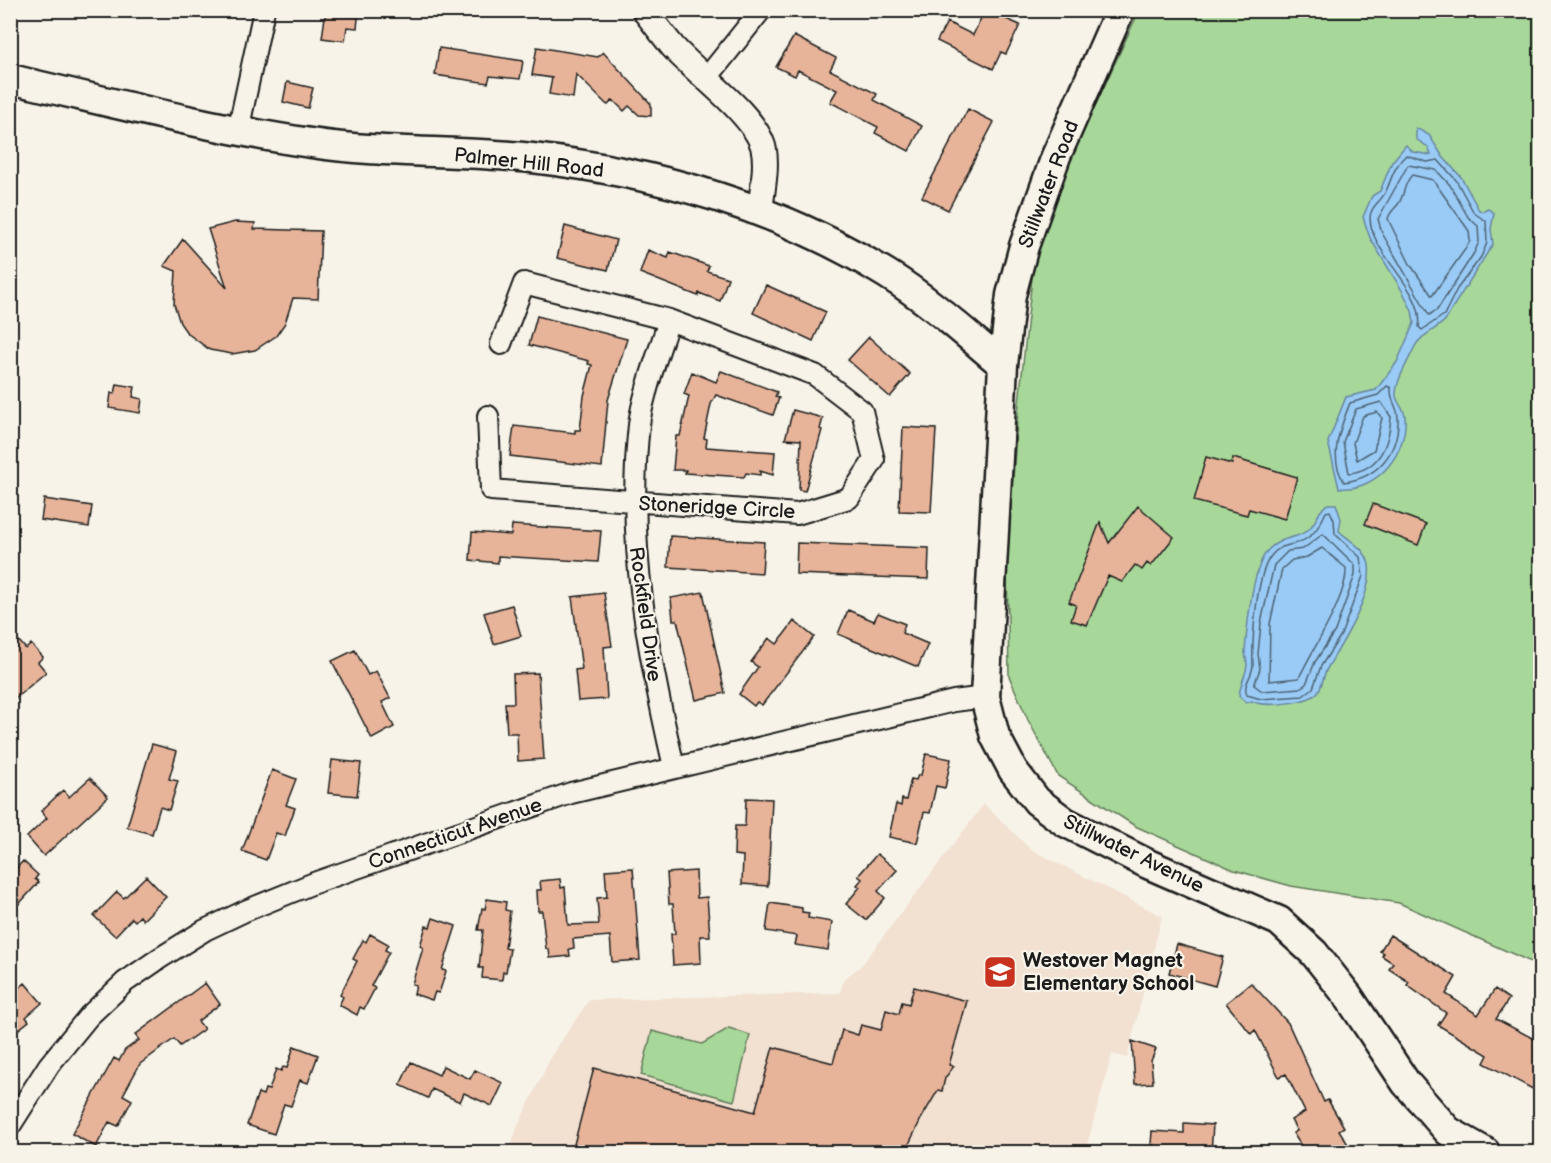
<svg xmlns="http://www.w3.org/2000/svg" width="1551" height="1163" viewBox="0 0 1551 1163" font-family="'Balsamiq Sans',sans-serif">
<rect width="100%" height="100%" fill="#f7f3e8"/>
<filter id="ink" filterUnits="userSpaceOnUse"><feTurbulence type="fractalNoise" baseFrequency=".0167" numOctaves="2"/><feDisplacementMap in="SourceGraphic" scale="12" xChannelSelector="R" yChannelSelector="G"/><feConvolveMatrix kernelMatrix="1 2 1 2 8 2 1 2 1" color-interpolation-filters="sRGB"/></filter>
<g filter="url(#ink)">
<path fill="#f2e0d1" d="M984 804 1030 849 1162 916 1127 1058 1112 1054 1085 1152H509L517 1128 552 1055 589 1000 840 993 844 979 861 966Z"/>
<path fill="#a7d899" stroke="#627a5a" stroke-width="1.5" d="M1139 11H1540V966L1399 903 1291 886 1234 870 1135 826 1058 776 1028 720 1009 676 1007 564 1017 422 1033 268 1046 212Z
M729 1028 750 1035 734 1101 641 1075 652 1031 702 1044Z"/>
<path fill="#99cbf6" stroke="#67859f" stroke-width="1.5" d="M1416 128 1429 135 1443 157 1461 177 1479 210 1483 212 1488 209 1494 213 1491 229 1493 244 1451 310C1446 328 1422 331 1414 348 1408 362 1396 380 1396 395 1396 402 1404 408 1405 416 1408 452 1378 492 1339 488L1328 442 1346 397 1376 390 1397 362 1414 323 1412 311 1403 292 1370 238 1363 217 1372 196 1380 191 1392 162 1406 145 1413 152 1431 155 1428 147 1416 139Z
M1328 504H1336L1341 519 1339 531C1349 540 1364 548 1368 561 1377 589 1342 643 1328 667 1323 675 1323 686 1317 693 1309 703 1262 708 1252 701L1246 703 1239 696C1240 685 1246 675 1247 665 1247 661 1245 656 1245 651 1247 628 1252 565 1269 549 1285 534 1296 541 1309 529 1317 522 1318 509 1328 504Z"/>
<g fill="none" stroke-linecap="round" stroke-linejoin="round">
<path stroke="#4e6273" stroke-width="1.5" d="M1406 155 1427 162 1438 160 1456 180 1474 213 1486 221 1487 243 1481 257 1457 289 1444 315 1422 330 1419 327C1426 290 1371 256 1370 218 1370 206 1382 201 1386 191 1392 178 1394 166 1406 155Z
M1408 165 1436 170 1450 185 1468 217 1478 226 1479 242 1474 253 1437 310 1429 315 1382 233 1378 219Z
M1412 175 1433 180 1469 231 1470 241 1466 248 1432 296 1410 264 1388 219C1390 211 1395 209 1399 203 1405 193 1404 183 1412 175Z
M1387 386 1391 388C1390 402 1398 406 1398 418 1399 452 1378 478 1344 482 1328 457 1340 428 1350 403L1378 395Z
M1381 402 1391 417C1389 444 1379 470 1349 473L1343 442 1356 409Z
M1377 412 1382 418 1374 450 1357 460 1353 443 1363 416Z
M1330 511 1334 520 1335 534 1360 557 1363 576 1341 635 1321 666 1313 688 1303 696 1261 699 1247 695C1242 684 1253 676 1253 665 1252 641 1256 574 1271 556 1281 544 1286 547 1299 542 1313 538 1320 525 1326 512Z
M1323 534 1355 565V575L1335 631 1315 662 1306 684 1300 688 1262 691 1254 685 1260 669 1258 654 1261 623 1274 565 1288 551 1303 549Z
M1322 548 1346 568C1348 597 1311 651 1299 678L1269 681 1270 624 1282 569 1292 560 1307 557Z"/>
</g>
<path fill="#e7b49a" stroke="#1c1c1c" stroke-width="1.5" d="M326 10H359L357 28 347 27 345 41 322 38Z
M985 10 1020 25 1006 54 1001 52 993 69 937 41 947 22 973 35Z
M794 36 836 58 830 70 877 94 874 100 922 126 909 151 875 133 878 127 830 102 837 90 798 70 795 76 776 67Z
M537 47 598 57 603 52 651 104V116L639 115 629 106 624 111 613 100 608 105 606 104 576 74 573 98 549 94 552 78 532 75Z
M439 48 523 61 520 79 490 76 488 83 435 75Z
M287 82 313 88 308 108 283 102Z
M968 109 994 122 948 210 922 197Z
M235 222 255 223 254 229 321 231 318 299 293 298 285 323 276 336 255 350 232 354 210 350 187 333 180 323 174 304 176 271 164 266 183 239 227 288 208 229Z
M565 226 616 240 608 270 557 258Z
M648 250 668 258 670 252 709 266 707 271 728 278 720 301 699 293 698 296 640 273Z
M766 285 826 312 813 341 753 313Z
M537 316 627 339 608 400 602 467 510 456 514 426 575 433V430H580L584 396 592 365 588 364 589 361 529 345Z
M869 337 910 374 890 397 848 360Z
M721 371 777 392 775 397 779 398 773 415 716 395 711 404 704 438 707 439 706 447 775 452 773 475 760 471V475L746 473 744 477 685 473 686 470H673L676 436H680L689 396 684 394 692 372 716 382Z
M117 384 135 387 133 397 142 399 140 413 109 408 111 393 115 394Z
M793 410 823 418 820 429 822 430 805 491 799 490 801 440 785 439Z
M903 427 936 429 931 512 899 511Z
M1206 457 1232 464 1233 458 1297 477 1285 519 1249 509 1247 515 1194 501Z
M44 499 92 506 89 527 41 520Z
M1373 504 1426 524 1418 545 1365 524Z
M1138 506 1174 537 1151 566 1147 563 1142 570 1135 565 1122 582 1108 576 1087 625 1071 620 1076 605 1069 602 1100 522 1109 543Z
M512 525 601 531 598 562 498 556V563L470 560 472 532 511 535Z
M670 536 764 542 762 573 668 567Z
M797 543 929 548 928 579 796 574Z
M703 592 725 693 696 700 677 620H673L671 598Z
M604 593 612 646 604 647 607 699 578 701 575 670 582 669 572 597Z
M512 605 521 636 494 644 484 613Z
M848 610 874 621 878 613 905 624 902 633 928 644 918 667 838 634Z
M794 621 814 637 762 705 757 702 754 706 739 694 758 667 751 662 769 638 777 644Z
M10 631 26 649 31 644 43 657 38 662 46 672 10 703Z
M355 650 368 675 376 671 390 698 382 702 394 727 372 739 332 661Z
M538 673 544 759 518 761 517 733H507L505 703H514L513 674Z
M152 744 177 751 169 779 178 781 169 810 160 807 152 834 127 827Z
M926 754 951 759 945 788 936 786 930 813 924 812 917 843 889 837 896 804 901 806 902 799 906 800 911 779 916 780 918 775H921Z
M332 760 361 763 357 796 328 793Z
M272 770 296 779 286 805 295 808 285 836 276 833 266 860 242 851Z
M90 778 108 797 44 856 27 837 47 818 41 811 63 790 69 797Z
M746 798 772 799 768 886 742 884 743 856 734 855 735 826H745Z
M877 854 897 870 878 891 885 898 866 920 846 904 860 887 857 885 862 879 858 876Z
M23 861 38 875 35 879 39 882 19 904 10 897V875Z
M633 868 640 960 612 962 610 936 573 939 574 948 569 949 570 956 550 958 549 949H546L542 911H538L537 890H541L540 881 560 879 561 888 565 887 568 925 599 924 597 898 607 897 605 870Z
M696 871 697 898 707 897 710 936H700L701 963 673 965 671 934H675L673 904H669L667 873Z
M146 876 166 897 143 920 140 916 135 921 132 918 115 936 94 916 117 892 124 898Z
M487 899 506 902 505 910 510 911 505 948 510 949 506 972H503L502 980 482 978 483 968H479L483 930H478L482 908 485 909Z
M770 903 802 908V912L809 913 808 918 832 922 828 950 795 945 797 936 766 931Z
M433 918 456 926 442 970 446 971 442 984 439 993 435 992 432 1000 414 994 416 985 412 984 423 948 420 946 426 926 430 927Z
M370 934 388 944 385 950 389 952 371 986 375 988 364 1009 360 1007 357 1015 339 1005 343 997 340 995 357 961 353 959 363 940 366 942Z
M1390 935 1456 977 1446 994 1478 1015 1495 989 1509 999 1496 1019 1540 1042V1093L1484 1063 1488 1055 1438 1025 1446 1013 1407 985 1409 982 1389 969 1393 963 1382 956 1384 953 1380 951Z
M1177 944 1223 957 1215 986 1169 973Z
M25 983 42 1003 26 1017 29 1021 10 1036V996Z
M205 983 220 1004 198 1021 204 1029 180 1046 174 1039 140 1064 123 1095 132 1100 118 1126 109 1122 96 1147 72 1134 114 1058 119 1061 125 1050 139 1040 135 1035Z
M1251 983 1288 1023 1324 1102 1328 1100 1344 1127 1339 1130 1349 1146 1338 1152H1305L1293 1133 1297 1131 1291 1120 1305 1112 1286 1074 1279 1077 1255 1030 1251 1034 1226 1003Z
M914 987 967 1001 949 1065 954 1066 945 1078 942 1091 938 1090 921 1119 905 1152H572L594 1068 755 1112 773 1047 833 1063 842 1030 858 1035 861 1025 881 1030 886 1010 899 1014 902 1002 909 1004Z
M1132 1041 1156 1049 1151 1061 1153 1083 1135 1084Z
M294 1046 318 1055 308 1083 300 1080 291 1106 284 1104 274 1134 247 1125 258 1093 263 1095 265 1089 269 1090 276 1069 281 1071 283 1067 287 1068Z
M411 1062 439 1075 443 1066 470 1079 475 1070 503 1083 492 1106 464 1093 460 1102 432 1089 428 1098 400 1085Z
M1184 1123 1213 1125 1211 1152H1154V1145H1151L1152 1131 1184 1133Z"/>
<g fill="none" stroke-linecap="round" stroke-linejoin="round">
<defs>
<path id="minor" d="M706 79 761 10
M238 131 264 10
M669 320C660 349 642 396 639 425 626 542 648 654 674 767
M488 416 491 490 797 514 849 498 874 460 862 411 815 375 669 320 524 283 501 344
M10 1126 49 1065 89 1016 125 982 160 958 205 930 245 911 314 883 571 793 954 701 985 697"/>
<path id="tertiary" d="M644 10C654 23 663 35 673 47 697 74 753 113 763 146 768 165 762 191 760 211"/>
<path id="secondary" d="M1120 10 1056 156 1024 246 1011 295 1003 365 985 697 995 736 1013 770 1037 801 1065 822 1148 864 1279 921 1314 953 1348 996 1406 1083 1448 1131 1485 1152
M10 79C110 102 209 128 311 143 384 154 459 150 532 158 656 172 781 208 887 274 929 300 965 333 1003 365"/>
</defs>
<use href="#minor" stroke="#1c1c1c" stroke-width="24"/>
<use href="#tertiary" stroke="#1c1c1c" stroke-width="28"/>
<use href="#secondary" stroke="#1c1c1c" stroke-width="33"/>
<use href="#minor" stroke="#f7f3e8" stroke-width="20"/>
<use href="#tertiary" stroke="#f7f3e8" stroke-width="24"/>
<use href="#secondary" stroke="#f7f3e8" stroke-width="28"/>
</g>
</g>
<defs>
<symbol id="school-square" viewBox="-11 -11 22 22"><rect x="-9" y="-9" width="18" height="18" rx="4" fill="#c8321e" stroke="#f7f3e8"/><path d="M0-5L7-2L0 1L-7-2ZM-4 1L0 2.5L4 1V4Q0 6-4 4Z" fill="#fff"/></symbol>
</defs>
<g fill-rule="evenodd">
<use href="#school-square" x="981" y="953" width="38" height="38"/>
</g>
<g text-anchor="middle" stroke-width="4.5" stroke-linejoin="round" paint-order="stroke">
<g font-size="20" fill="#1c1c1c" stroke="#f7f3e8">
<text transform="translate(529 162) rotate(6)" y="7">Palmer Hill Road</text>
<text transform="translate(1048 184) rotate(-69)" y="7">Stillwater Road</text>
<text transform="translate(717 507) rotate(3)" y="7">Stoneridge Circle</text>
<text transform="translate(646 614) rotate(82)" y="7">Rockfield Drive</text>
<text transform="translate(455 833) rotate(-19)" y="7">Connecticut Avenue</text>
<text transform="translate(1134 853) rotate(26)" y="7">Stillwater Avenue</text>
</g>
<g font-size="20" font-weight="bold" fill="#1c1c1c" stroke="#f7f3e8" text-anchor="start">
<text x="1023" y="967">Westover Magnet<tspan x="1023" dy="23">Elementary School</tspan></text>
</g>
</g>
<rect width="1551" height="1163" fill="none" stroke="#f7f3e8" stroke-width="36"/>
<rect x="18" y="18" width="1515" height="1127" fill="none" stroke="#1c1c1c" stroke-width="2" filter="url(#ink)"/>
</svg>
